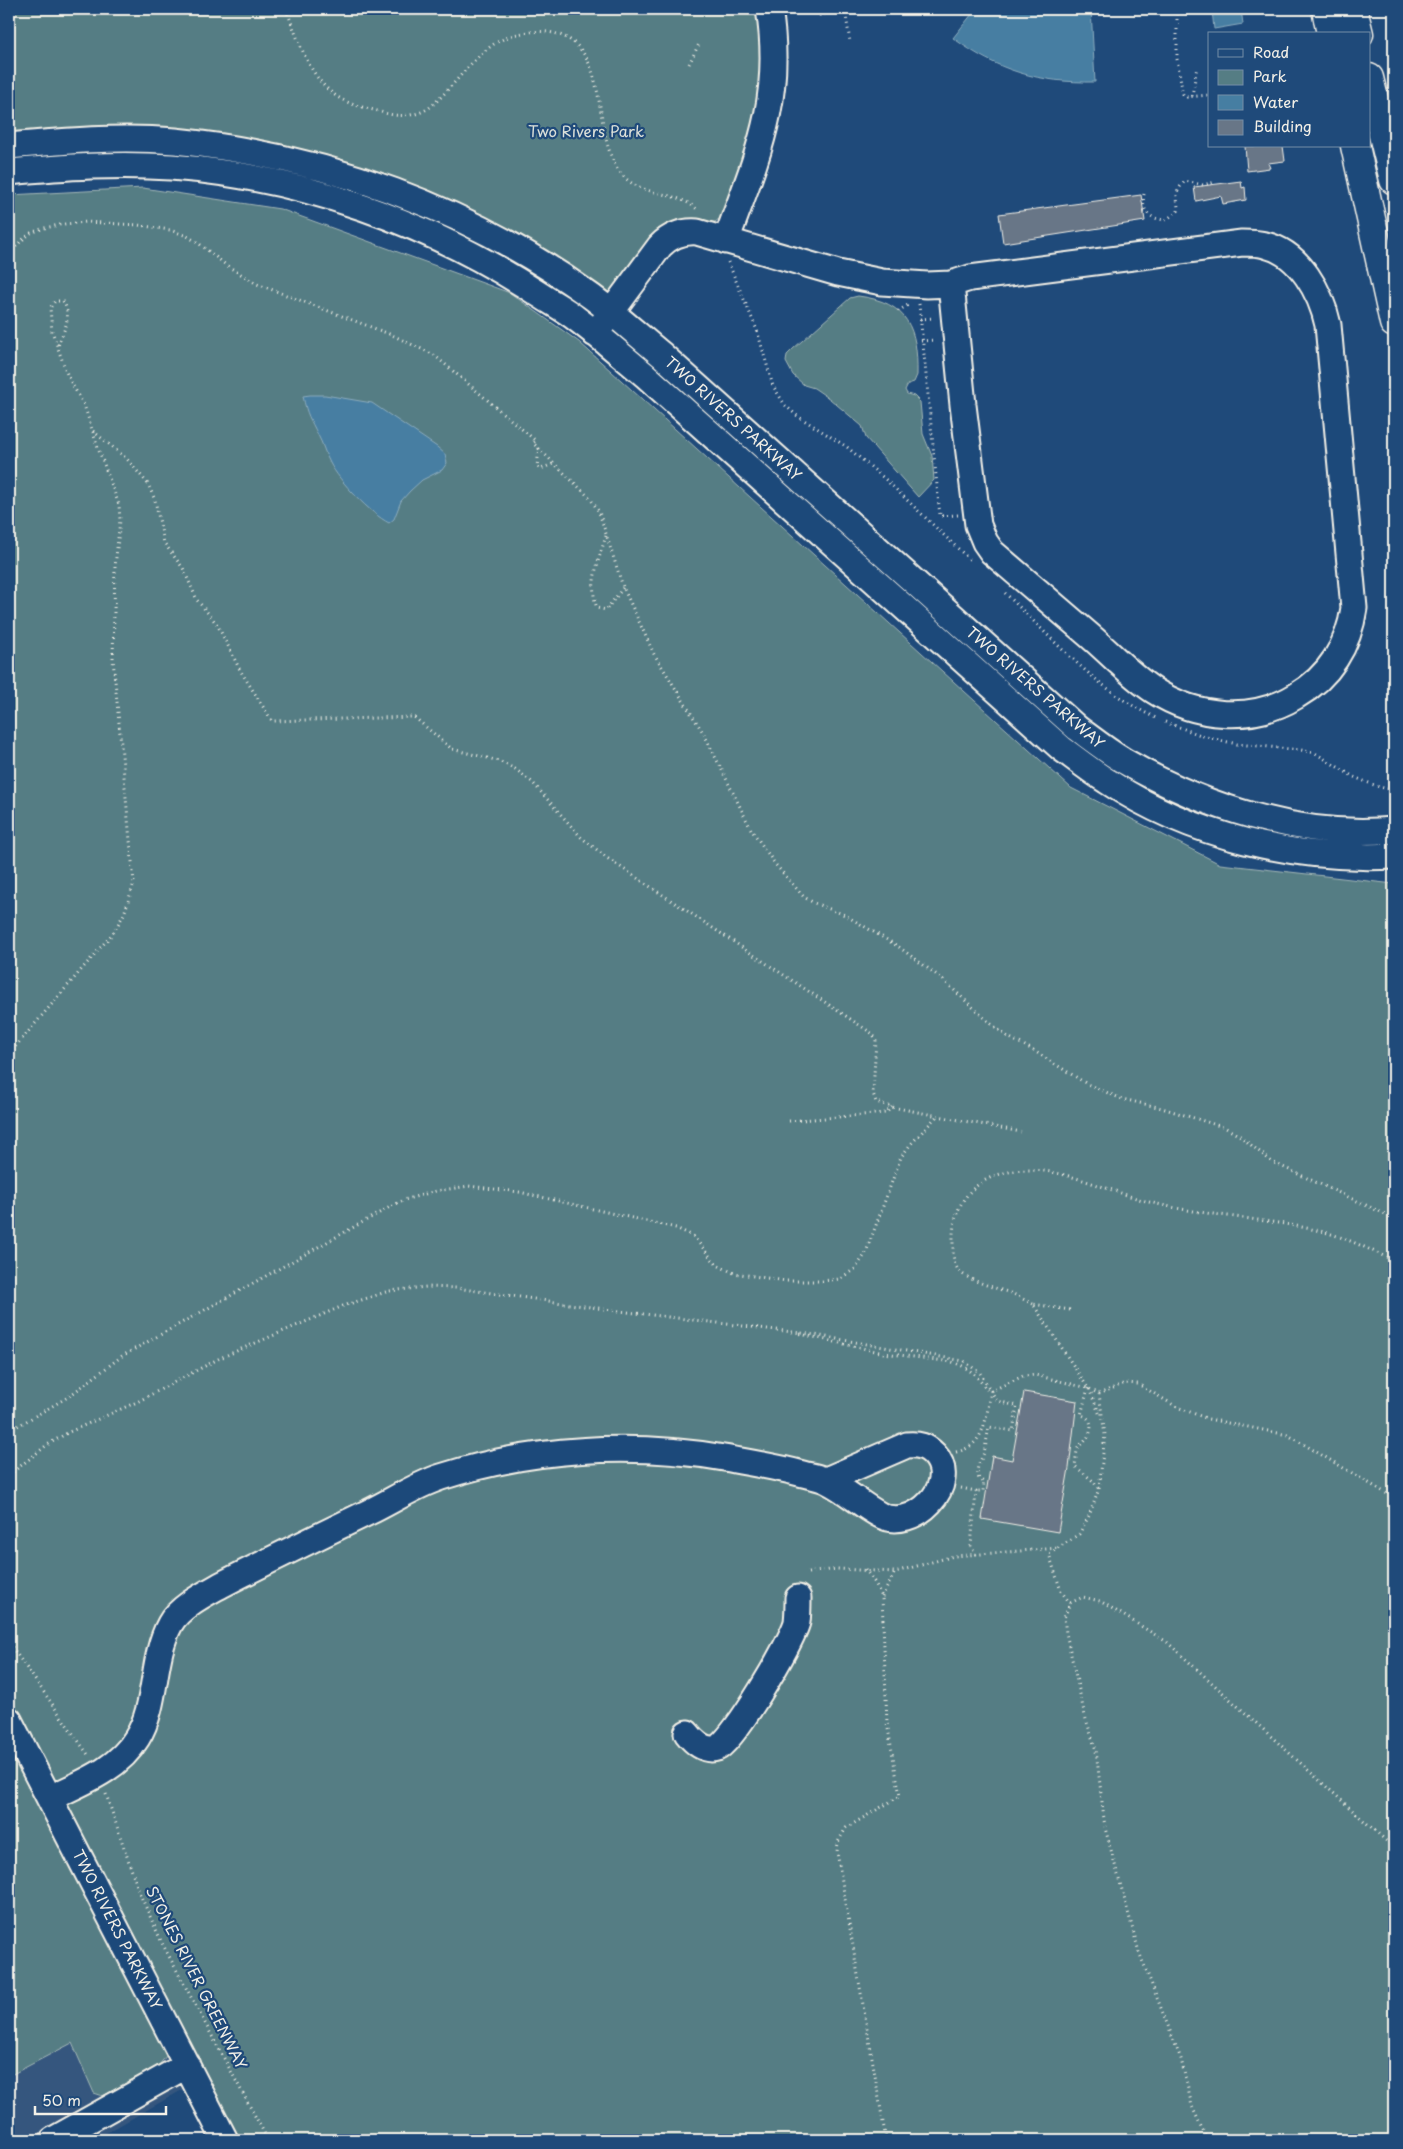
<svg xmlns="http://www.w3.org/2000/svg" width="1403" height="2149" viewBox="0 0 1403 2149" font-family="'Playpen Sans',sans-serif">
<rect width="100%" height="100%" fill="#1f4a7a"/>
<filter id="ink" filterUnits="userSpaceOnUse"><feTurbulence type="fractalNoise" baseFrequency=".02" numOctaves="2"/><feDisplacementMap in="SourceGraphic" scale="10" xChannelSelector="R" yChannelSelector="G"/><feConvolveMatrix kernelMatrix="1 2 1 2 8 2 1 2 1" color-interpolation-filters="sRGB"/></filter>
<g filter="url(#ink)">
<path fill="#35577e" d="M9 1740 189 2086 94 2140H9Z"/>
<path fill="#557d84" stroke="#a4b7b6" d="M9 9H760L765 41 757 124 723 216 715 222 692 220 663 228 649 241 607 295 343 162 9 136Z
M143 188 280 209 510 293 579 342 1071 788 1220 864 1394 884V2140H220L9 1740V195Z
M858 296C908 302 918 329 917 375L914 382 908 384 905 390 907 394 914 396 920 402 923 434 932 456 934 480 918 497 866 438 862 426 830 399 814 388 804 385 793 375 786 362 787 355 793 349 850 298Z
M9 1749 167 2047V2055L159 2065 103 2096 94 2093 72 2043 9 2076Z"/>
<path fill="#467ea2" stroke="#8cacbe" d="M976 9H1091L1095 82C1039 83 998 71 953 38Z
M1241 9 1243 24 1214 29 1212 10Z
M310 395H325L372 403 437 447 445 454 447 463 442 470 422 480 410 491 401 501 394 519 389 523C371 514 339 481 330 463 325 454 323 444 318 435 310 418 307 416 303 396Z"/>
<path fill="#687687" stroke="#f4f1e8" d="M1245 146H1283L1285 161 1268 163 1270 168 1247 171Z
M1241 181 1242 188 1245 187 1246 200 1223 204 1221 196 1196 201 1194 187Z
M1141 195 1145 221 1003 243 999 214Z
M1024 1392 1077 1401 1069 1468 1058 1532 982 1519 992 1456 1012 1460Z"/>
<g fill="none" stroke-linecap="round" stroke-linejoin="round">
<defs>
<path id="minor" d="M9 146C64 141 120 136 175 141 325 156 470 208 592 297 616 315 639 336 662 355L1077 728C1092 739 1107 751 1124 761 1203 807 1302 839 1394 830
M9 172C63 167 117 163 171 167 302 177 431 223 540 295 552 303 566 310 578 320 601 337 623 357 645 375L1061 748C1076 759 1091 771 1107 781 1190 836 1296 861 1394 856
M726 241C756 158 784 100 769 9
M595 334 660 246C670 236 683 231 697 232L838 273 882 282 927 285 951 284 970 278 1242 243C1250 243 1258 243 1265 245 1300 253 1321 293 1328 325L1354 608C1349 645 1329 677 1296 696 1252 723 1196 718 1153 690 1130 675 1111 654 1090 636 1057 608 1025 580 992 552L985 542 978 525 963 405 951 284
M9 1720 225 2140
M687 1733C694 1742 705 1752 717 1748 733 1742 792 1642 797 1622 798 1614 798 1606 798 1598
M50 1798C81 1783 118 1770 137 1738 158 1704 151 1659 170 1624 179 1607 205 1594 221 1585 270 1560 319 1536 369 1512 392 1501 416 1485 441 1477 531 1448 631 1442 724 1458 751 1463 777 1467 803 1474 810 1476 820 1477 827 1481 846 1490 861 1505 880 1515 913 1533 962 1484 934 1454 926 1446 919 1444 907 1445L826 1480
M53 2140 187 2065"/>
<path id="highway" d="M1326 9 1331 34
M1353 9 1359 34
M1369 78 1394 180
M1355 146 1394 323"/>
</defs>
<use href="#minor" stroke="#f4f1e8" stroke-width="29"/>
<use href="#highway" stroke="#f4f1e8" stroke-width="31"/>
<path stroke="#f4f1e8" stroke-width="3" stroke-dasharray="1 4" stroke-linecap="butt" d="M286 9C299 40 309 81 341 99 352 105 366 108 378 111 395 117 413 118 429 108 452 89 469 61 494 44 510 34 530 30 548 32 614 42 589 131 620 172 640 199 675 188 699 211
M811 9 820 15 828 13 832 9
M845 9 850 42
M861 9 866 14
M1177 9V59L1183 94 1187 97 1209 95
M689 64 700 42
M1192 96 1197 67
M1144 194C1141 211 1149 219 1166 220L1178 211C1178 195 1173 194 1185 181L1203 185 1215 182
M9 254 21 241 31 233 44 228 65 224 87 222 138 225 170 230 187 236 197 242 226 265 257 284 392 335 434 355 536 441 533 443 590 498 599 512 623 587 654 654 704 734 751 829 775 864 804 897 814 903 845 915 899 947 941 978 990 1023 1008 1037 1031 1049 1087 1084 1122 1099 1162 1108 1226 1128 1240 1136 1272 1162 1394 1218
M728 262 757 330 773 386 785 405 796 415 847 447 885 479 971 561
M919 304 940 516 958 515
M898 311 908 305
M920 319 934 318
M921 341 936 340
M93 431 127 459 148 484 155 500 164 543 183 568 197 600 217 624 240 670 272 721 414 717 452 749 499 761 515 769 532 782 581 837 607 858 873 1034 876 1040 873 1093 876 1102 892 1107 1021 1132
M539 448 537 467 541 469 555 463
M606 536C599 559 588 584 597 608L606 610 623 588
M1005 593C1052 638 1097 691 1158 719
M9 683 11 755 9 765
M1165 722 1206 737 1237 744 1301 750 1315 753 1354 777 1379 787 1394 790
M9 1054 113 933 124 914 134 883 113 659 115 567 120 520 119 505 98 448 84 405 68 377 52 331 50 308 55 301H63C73 317 63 331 58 346
M789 1121 886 1113 892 1107
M1033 1304C1026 1301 1020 1297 1013 1294 1000 1289 969 1281 960 1272 952 1263 953 1251 953 1240 952 1187 996 1165 1044 1171 1078 1175 1118 1194 1153 1203 1210 1217 1270 1218 1328 1233 1351 1240 1373 1251 1394 1261
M1070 1310 1033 1304 1088 1388 1099 1394 1105 1435 1099 1489 1089 1516 1079 1534 1049 1554 1061 1591 1070 1603
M800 1334 884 1353 952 1362C969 1367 977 1376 987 1390
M1088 1388 1081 1415C1094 1418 1093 1432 1085 1441 1084 1443 1081 1444 1079 1446 1076 1451 1076 1460 1075 1466L1093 1481 1099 1489
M1089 1389 1100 1415
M1099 1394 1125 1383 1138 1384 1177 1407 1208 1419 1288 1435 1394 1498
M9 1431 68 1397 122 1356 390 1207 404 1200 436 1191 469 1186 519 1192 676 1228 693 1236 717 1265 734 1273 786 1281H822L839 1279 855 1269 865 1255 901 1157 910 1145 937 1116
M956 1452C986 1446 986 1416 991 1391L1023 1376 1035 1375 1088 1388
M9 1475 47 1445 69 1432 137 1402 220 1358 343 1306 389 1291 426 1287 456 1288 619 1311 809 1334 964 1361 980 1373 997 1401 1017 1406 1013 1431 989 1427C987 1436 986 1447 983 1455 979 1464 975 1468 979 1479L984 1482 983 1491H976
M961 1488 976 1491 971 1546 976 1555
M865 1569 875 1583 882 1597 887 1723 900 1796 846 1828 838 1842 837 1852 886 2140
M808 1573 837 1569 895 1572 954 1556 1059 1548
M882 1597 895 1572
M9 1643 89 1756
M106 1794 139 1892 163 1945 268 2140
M1207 2140 1192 2106 1181 2059 1139 1952 1105 1828 1096 1750 1085 1716 1066 1633 1064 1618 1070 1603 1083 1597 1100 1601 1167 1642 1394 1848"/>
<use href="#minor" stroke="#1f4a7a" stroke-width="25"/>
<use href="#highway" stroke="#1f4a7a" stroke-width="28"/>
</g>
</g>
<g text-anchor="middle" stroke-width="4.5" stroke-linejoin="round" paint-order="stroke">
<g font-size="15" fill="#dce0d9" stroke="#1f4a7a">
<text x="586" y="137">Two Rivers Park</text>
</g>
<g font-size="15" fill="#f4f1e8" stroke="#1f4a7a">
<text transform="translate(733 419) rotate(42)" y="5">TWO RIVERS PARKWAY</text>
<text transform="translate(1035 688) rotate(41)" y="5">TWO RIVERS PARKWAY</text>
<text transform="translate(117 1930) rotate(63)" y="5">TWO RIVERS PARKWAY</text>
<text transform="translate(196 1978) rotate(63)" y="5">STONES RIVER GREENWAY</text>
</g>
</g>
<rect width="1403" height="2149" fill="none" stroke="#1f4a7a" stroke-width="30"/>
<rect x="15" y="15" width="1373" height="2119" fill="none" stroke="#f4f1e8" stroke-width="2" filter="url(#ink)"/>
<rect x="1208" y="32" width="162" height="115" fill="#1f4a7a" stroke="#748da6"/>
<rect x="1218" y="49" width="25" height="8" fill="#1f4a7a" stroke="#748da6"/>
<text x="1253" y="58" font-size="15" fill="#f4f1e8">Road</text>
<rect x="1218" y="70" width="25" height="15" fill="#557d84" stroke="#748da6"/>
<text x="1253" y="82" font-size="15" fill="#f4f1e8">Park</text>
<rect x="1218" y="95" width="25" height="15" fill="#467ea2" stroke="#748da6"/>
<text x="1253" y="108" font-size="15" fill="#f4f1e8">Water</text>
<rect x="1218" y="120" width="25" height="15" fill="#687687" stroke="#748da6"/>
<text x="1253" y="132" font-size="15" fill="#f4f1e8">Building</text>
<path d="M35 2106v8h131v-8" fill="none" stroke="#f4f1e8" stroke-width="2.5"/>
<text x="42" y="2106" font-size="15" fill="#f4f1e8" stroke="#1f4a7a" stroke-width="4" paint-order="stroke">50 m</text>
</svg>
